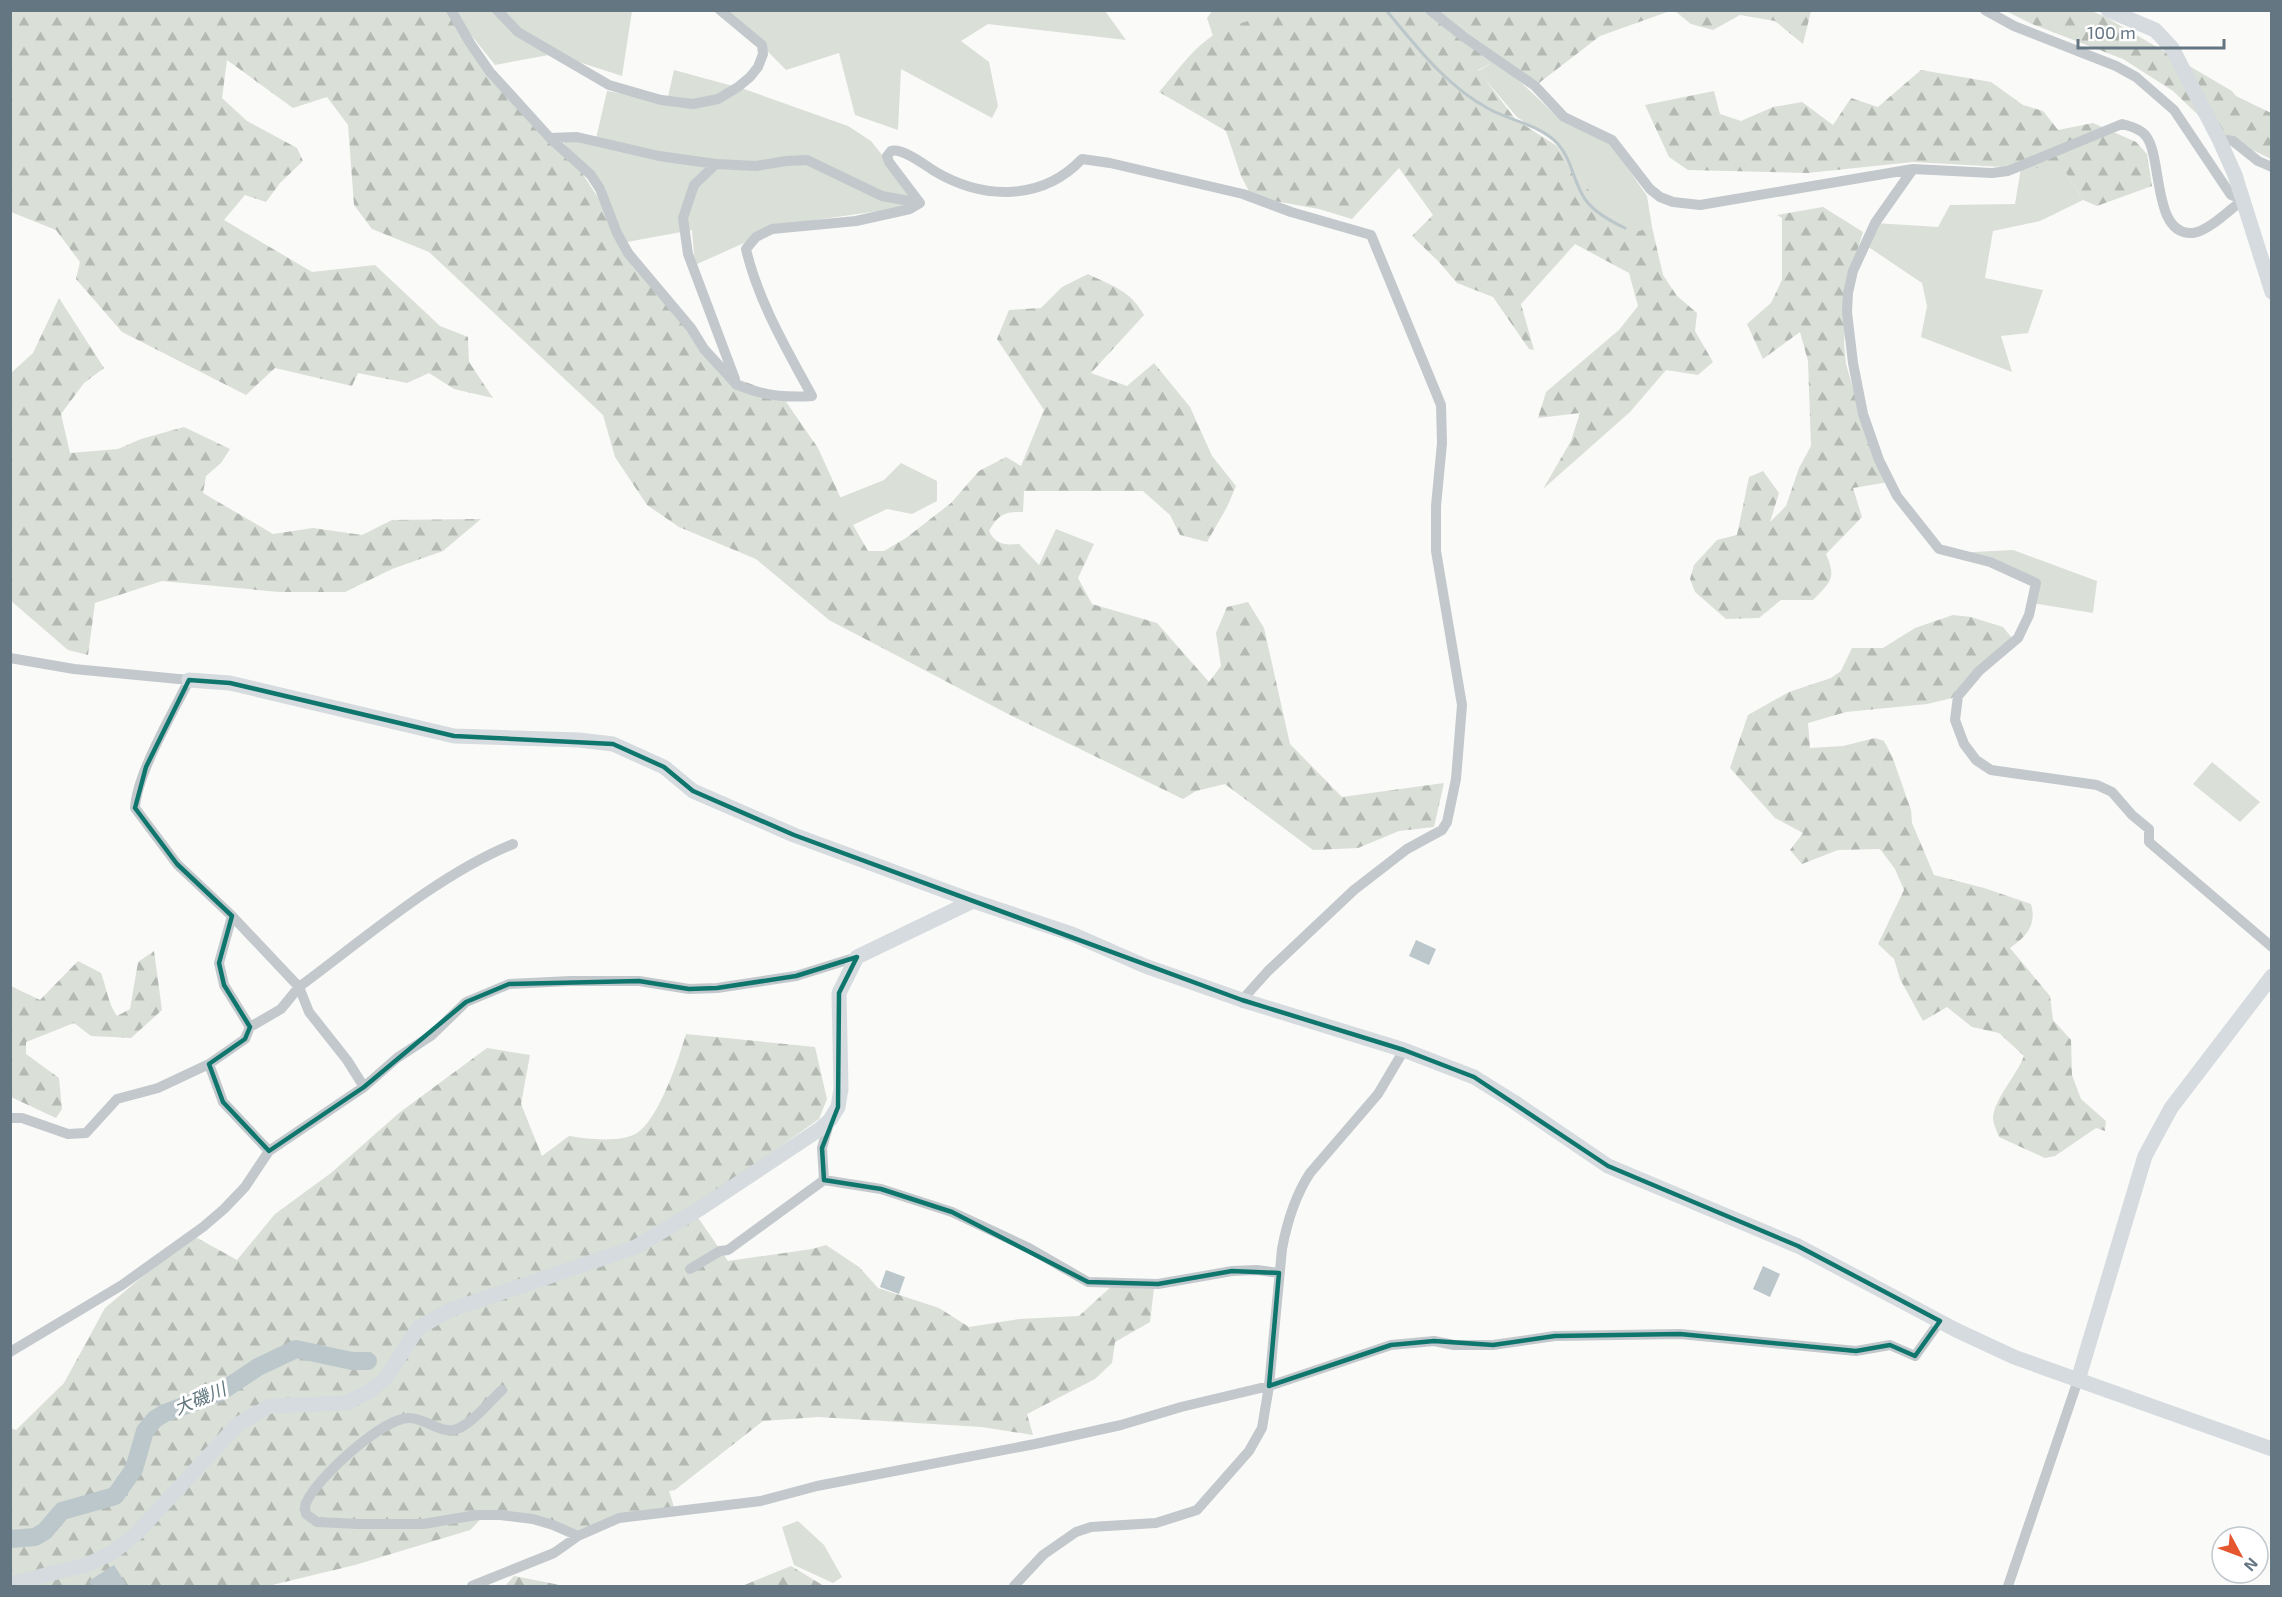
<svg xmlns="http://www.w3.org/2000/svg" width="2282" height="1597" viewBox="0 0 2282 1597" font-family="'Exo 2','Noto Sans JP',sans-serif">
<defs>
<pattern id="forest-firs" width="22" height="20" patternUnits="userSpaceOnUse" patternTransform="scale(1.5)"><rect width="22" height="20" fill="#dadfd7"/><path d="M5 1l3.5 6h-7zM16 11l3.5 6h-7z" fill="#b4b9b4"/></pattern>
</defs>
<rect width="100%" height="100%" fill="#fafaf8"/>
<path fill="#dadfd7" d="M452 11H632L622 76 554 54 495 65Z
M728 11H1105L1126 40 988 24 961 41 989 62 998 106 992 118 901 69 898 130 855 115 839 53 786 70Z
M1212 11H1290L1213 36 1207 18Z
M1497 60 1563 122 1611 144 1647 196 1652 227 1630 235 1573 173 1555 142 1517 117 1478 71Z
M674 70 744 89 848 126 871 141 920 203 915 206 765 227 744 243 695 265 692 230 627 242 596 182 560 138 595 143 607 91 667 101Z
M2021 168H2063L2083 200 2040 221 1993 231 1985 278 2043 290 2028 333 2001 336 2012 372 1921 337 1927 306 1922 283 1864 244 1875 223 1938 227 1950 205 2015 204Z
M901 463 937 481V501L912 514 887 509 853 525 839 498 884 480Z
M2013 550 2097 581 2093 613 2032 603 2036 583 1954 553Z
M2212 762 2260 802 2240 822 2193 784Z
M798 1521 824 1545 842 1577 833 1583 794 1565 782 1527Z"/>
<path fill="url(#forest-firs)" d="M11 11H449L473 54 571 156 654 284 730 376 782 396 818 448 853 525 868 551H884L906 538 951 503 979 471 1006 457 1021 466 1044 410 997 339 1009 310 1041 308 1062 287 1088 274C1112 286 1130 290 1144 315L1091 373 1127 386 1154 363 1190 407 1212 456 1236 486 1227 507 1207 542 1180 535 1170 515 1143 491H1024L1023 512C1004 512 999 514 989 531 996 545 1004 545 1019 544L1039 565 1056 529 1094 544 1078 578 1092 604 1157 623 1209 682 1221 666 1216 633 1227 607 1248 602 1264 628 1290 744 1342 797 1444 783 1434 827 1399 831 1358 848 1313 850 1225 784 1196 791 1183 799 1010 715 829 620 756 559 679 527 647 505 615 457 603 415 429 252 372 229 354 205 348 125 327 97 293 108 227 60 222 98 247 121 297 148 303 161 280 183 266 202 245 195 224 220 312 272 375 265 440 326 468 337 469 362 493 398 454 389 429 373 407 383 358 373 352 386 275 368 246 395 122 332 76 279 80 262 56 230 11 212Z
M1293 11H1670L1600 36 1539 83 1500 59 1478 70 1516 120 1557 146 1573 173 1630 234 1652 227 1663 275 1677 296 1697 313 1695 331 1713 362 1698 375 1666 370 1630 412 1543 489 1571 441 1580 413 1538 418 1546 392 1619 330 1638 306 1629 273 1575 244 1521 304 1534 350 1529 349 1493 297 1457 283 1439 262 1412 236 1433 215 1399 168 1352 219 1319 209 1252 197 1241 176 1226 131 1159 92C1177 72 1193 47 1217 33 1233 23 1274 14 1293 11Z
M1675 11H1811L1803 44 1775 21 1740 15 1713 30 1691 24Z
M2006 11H2091L2104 16 2232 91 2236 96 2271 113V159L2216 132 2173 91 2123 59 2032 24Z
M1921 70 1991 82 2023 105 2043 111 2058 130 2093 123 2136 142 2147 154 2152 186 2097 206 2083 200 2063 168H2021L1913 162 1807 173 1688 170 1669 157 1645 105 1714 91 1720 114 1741 121 1773 107 1802 102 1833 125 1851 98 1878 107Z
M1823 207 1863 232 1849 277 1844 343 1846 364 1871 451 1889 482 1853 488 1862 517 1826 554C1837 579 1830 582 1813 600H1781L1759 618 1726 619 1695 592 1690 579 1694 565 1717 540 1737 535 1749 477 1763 471 1779 493 1770 522 1786 506 1799 468 1811 446 1808 361 1800 332 1763 359 1747 324 1771 303 1782 280V218L1777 215Z
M59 298 104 368 84 383 61 414 70 453 118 449 141 439 184 427 230 449 221 463 206 476 203 493 273 534 313 528 362 535 392 520 481 519 443 551 392 569 345 592H279L162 581 95 603 88 655 68 650 10 600 11 373 33 353Z
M1953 615 1971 617 2003 627 2012 638 1952 698 1927 704 1846 712 1808 723 1810 748 1843 746 1875 738 1884 741 1892 756 1911 810 1912 823 1934 875 1984 888 2031 904C2037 926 2026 937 2010 948L2050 996 2053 1020 2071 1040 2072 1075 2081 1099 2106 1121 2105 1131 2096 1128 2055 1156 2045 1158 1999 1137C1997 1131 1993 1123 1993 1118 1994 1099 2017 1075 2024 1056L1999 1033 1972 1027 1947 1007 1923 1021 1900 979 1894 959 1878 944 1904 890 1895 869 1880 849 1838 850 1802 864 1790 850 1803 833 1775 818 1730 768 1748 715 1789 692 1831 678 1841 671 1852 648H1883L1915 628Z
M154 951 162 1010 131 1038 91 1036 74 1023 26 1042V1054L59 1078 62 1109 56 1118 11 1097V986L40 1000 78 961 101 973C106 986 109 1006 117 1016L130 1009 138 962Z
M686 1034 815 1047 827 1099 819 1119 692 1209 728 1261 812 1249 826 1245 859 1267 878 1288 939 1308 969 1327 1019 1319 1079 1316 1113 1285 1155 1279 1150 1322 1115 1342 1112 1363 1095 1379 1027 1414 1033 1435 982 1427 818 1417 763 1421 675 1490 669 1491 674 1507 571 1533 487 1513 470 1530 355 1565 268 1586H11L10 1428 16 1430 64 1383 105 1308 192 1235 237 1260 275 1214 331 1173 399 1113 487 1048 530 1055 521 1104 542 1156 569 1136C587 1139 621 1143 637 1133 659 1119 679 1058 686 1034Z
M791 1566 824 1586H742Z
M514 1576 565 1586H505Z"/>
<path fill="#bbc7cb" d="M1416 940 1436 949 1429 965 1409 956Z
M1763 1266 1780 1274 1770 1297 1753 1289Z
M886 1270 905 1277 899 1294 880 1287Z
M114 1565 126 1584 122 1586H92L89 1581Z"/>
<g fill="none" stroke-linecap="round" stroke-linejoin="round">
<path stroke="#bbc7cb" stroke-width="3" d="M1386 10C1417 47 1446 86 1489 109 1511 121 1541 125 1558 144 1571 159 1573 178 1582 194 1589 209 1610 221 1625 228"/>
<path stroke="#bbc7cb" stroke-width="18" d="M10 1539 35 1537 45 1531 62 1511 115 1496 134 1469 145 1431 155 1419 165 1413 219 1393 258 1367 296 1349 352 1361H368"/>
<path stroke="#c3c8cc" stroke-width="10" d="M451 10 470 43 490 72 550 138 591 175 600 189 617 233 628 253 691 328 704 349 737 385C761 395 787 398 812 396 787 350 758 301 746 249L756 237 772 229 856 221 910 209 920 203
M497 10 518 32 609 85 661 100 693 104 718 99 738 87 750 77 758 67 763 54 762 45 720 10
M1430 10 1464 37 1535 86 1564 117 1612 140 1650 189 1660 197 1673 202 1700 205 1913 169 1992 173 2008 171 2122 124C2130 126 2141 129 2146 136 2163 158 2152 236 2193 233 2209 231 2230 209 2243 200
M1985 10 2014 26 2116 66 2136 77 2174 110 2231 195 2243 200
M550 138 577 137 659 156 716 164 756 166 786 161 807 160 882 196 920 203
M2219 139 2233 141 2258 161 2272 167
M716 164 694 185 683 218 688 254 735 379
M1913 169 1875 223 1853 271 1848 293 1847 312 1853 363 1863 414 1879 460 1897 496 1939 549 1990 562 2036 583 2029 615 2018 638 1979 671 1958 696 1955 720 1964 744 1976 760 1991 770 2097 785 2112 792 2132 815 2149 829V842L2272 947
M920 203 889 162 887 156 891 151C902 147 926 166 936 172 984 200 1042 201 1082 159L1110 163 1243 194 1291 212 1371 235 1441 405 1442 443 1436 506V551L1462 705 1456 779 1447 822 1442 830 1407 849 1354 890 1268 971 1242 1000
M10 658 74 669 189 680C173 713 137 773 135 808L177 864 232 916 299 987 309 1012 347 1060 364 1087
M232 916 219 963 224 985 250 1027
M209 1064 223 1102 269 1151
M10 1118H22L68 1134 86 1133 117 1099 158 1088 209 1064 245 1039 250 1027 281 1009 299 987C364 939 439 874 513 844
M824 1180 822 1148 830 1120
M690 1269 720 1251 728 1250 824 1180 881 1189 952 1212 1029 1248 1088 1282 1158 1284 1232 1271 1257 1270 1279 1273
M10 1352 122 1285 203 1227 224 1209 245 1187 269 1151 364 1087 397 1058 432 1035 466 1002 509 984 570 981H639L689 989 717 988 796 976 857 957
M502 1390C489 1402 474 1422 457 1429 440 1435 425 1417 408 1418 382 1419 318 1477 307 1501 304 1505 305 1510 306 1514L317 1522 358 1524H423L477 1515H500L533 1519 553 1525 578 1536
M472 1586 554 1553 578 1536 619 1518 761 1501 817 1486 1035 1444 1121 1425 1181 1407 1269 1386 1391 1345 1434 1341 1454 1345H1493L1555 1336 1680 1334 1856 1351 1890 1345 1915 1356 1940 1321
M1014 1586 1043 1555 1076 1532 1091 1527 1156 1523 1197 1510 1249 1451 1262 1428 1269 1386 1282 1249C1287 1222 1295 1196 1310 1173L1378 1094 1404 1050
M2008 1586 2078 1380"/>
<path stroke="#d6dbdf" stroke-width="15" d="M2108 10 2155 30 2172 48 2219 139 2235 175 2272 292
M189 680 230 683 454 736 579 740 613 744 664 767 693 791 794 835 973 901 1072 934 1145 966 1242 1000 1404 1050 1474 1077 1514 1102 1608 1166 1798 1246 1956 1330 2014 1357 2272 1449
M2078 1380 2145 1156 2171 1108 2272 976
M10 1584 89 1564 113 1552 136 1534 238 1424 270 1406 346 1403 370 1391 386 1378 418 1328 450 1310 636 1247 701 1208 820 1129 830 1120 838 1107 841 1089 839 993 857 957 973 901"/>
</g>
<path fill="none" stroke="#0f766e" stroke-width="4.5" stroke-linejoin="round" d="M189 680 230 683 454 736 613 744 664 767 693 791 794 835 1242 1000 1404 1050 1474 1077 1608 1166 1798 1246 1940 1321 1915 1356 1890 1345 1856 1351 1680 1334 1555 1336 1493 1345 1434 1341 1391 1345 1269 1386 1279 1273 1232 1271 1158 1284 1088 1282 952 1212 881 1189 824 1180 822 1148 838 1107 839 993 857 957 796 976 717 988 689 989 639 981 509 984 466 1002 364 1087 269 1151 223 1102 209 1064 245 1039 250 1027 224 985 219 963 232 916 177 864 135 808 146 767Z"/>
<g text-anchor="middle" stroke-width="6" stroke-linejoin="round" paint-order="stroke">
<g font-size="18" font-style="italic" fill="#60757c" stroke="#fff">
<text transform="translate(200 1399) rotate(-23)" y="6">大磯川</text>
</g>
</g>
<rect width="2282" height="1597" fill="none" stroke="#657683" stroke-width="24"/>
<g transform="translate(2240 1555) rotate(131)"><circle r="28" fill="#ffffff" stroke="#c1c8cd" stroke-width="1.5"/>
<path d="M0-4.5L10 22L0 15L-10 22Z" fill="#e4572e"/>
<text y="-9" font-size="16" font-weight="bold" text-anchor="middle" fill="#657683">N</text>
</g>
<path d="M2078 39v9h146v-9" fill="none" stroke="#657683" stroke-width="3"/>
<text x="2087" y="39" font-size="18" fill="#657683" stroke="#ffffff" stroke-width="4.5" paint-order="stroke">100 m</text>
</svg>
